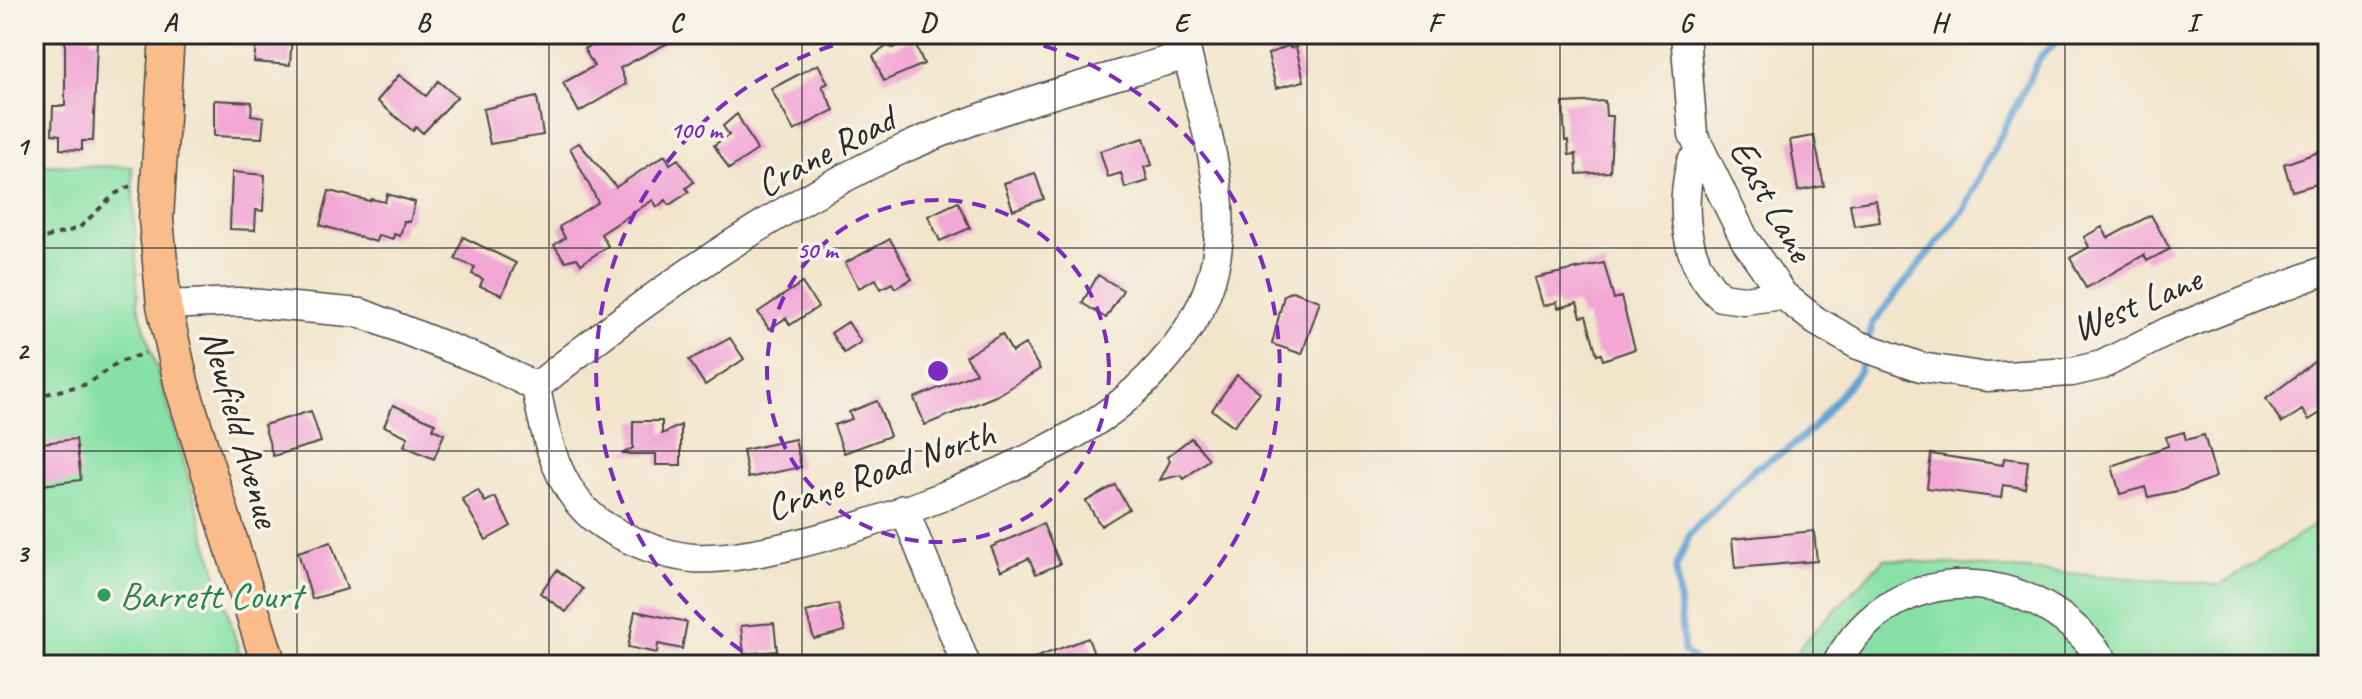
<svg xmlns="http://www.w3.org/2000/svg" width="2362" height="699" viewBox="0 0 2362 699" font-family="Caveat,sans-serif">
<rect width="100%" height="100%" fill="#f7f3e8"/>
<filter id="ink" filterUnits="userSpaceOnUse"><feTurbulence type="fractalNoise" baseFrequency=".0125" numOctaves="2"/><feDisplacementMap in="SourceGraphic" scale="16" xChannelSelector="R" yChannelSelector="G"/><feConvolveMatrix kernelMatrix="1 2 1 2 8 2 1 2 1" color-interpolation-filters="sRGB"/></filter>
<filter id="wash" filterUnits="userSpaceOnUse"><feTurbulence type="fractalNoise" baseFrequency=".006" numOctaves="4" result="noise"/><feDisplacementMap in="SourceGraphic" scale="32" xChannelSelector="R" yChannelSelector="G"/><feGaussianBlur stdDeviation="1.8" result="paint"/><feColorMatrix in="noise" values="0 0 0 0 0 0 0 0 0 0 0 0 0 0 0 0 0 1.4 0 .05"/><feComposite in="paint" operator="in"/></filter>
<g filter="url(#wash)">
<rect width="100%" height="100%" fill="#f2e5cc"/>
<path fill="#87e1a6" stroke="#598668" stroke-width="2" d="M34 165 132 167 138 305 243 665H34Z
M2328 517V665H1793L1802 644 1884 559 2221 585Z"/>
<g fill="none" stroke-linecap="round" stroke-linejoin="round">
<path stroke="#63a1d4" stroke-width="7" d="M1868 341 1873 323 1964 209 2041 56 2065 34
M1699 665 1684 651 1676 568 1690 534 1755 468 1786 451 1812 429 1859 372 1865 353"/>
</g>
<g id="blocks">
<path fill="#f2a7d5" d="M65 34H92L91 40H97L93 141H82V150L60 149V135L52 134 53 106H65Z
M257 34H292L290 65 254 62Z
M611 34H685L620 68 626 84 579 112 563 83 594 66 584 49Z
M913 39 924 64 884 81 873 56 887 46 893 48Z
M1290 45V48L1296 47 1304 81 1276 88 1268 54Z
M818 64 828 83 822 86 834 110 794 131 771 89Z
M399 75 426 96 438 81 457 97 423 133 416 127 413 131 377 101Z
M537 97 543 135 490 144 483 109Z
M214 100 252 102 251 115 264 117 262 138 214 136Z
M1605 101 1606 116H1613L1610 172 1577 174 1576 154 1569 155 1568 141H1565L1563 103Z
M737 114 757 150 729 169 714 145 729 135 723 126Z
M1814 136 1824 186 1798 191 1790 140Z
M1144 138 1152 165 1144 167 1148 181 1125 188 1121 173 1108 177 1100 151Z
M579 143 616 187 665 155 670 164 678 159 694 182 686 188 689 192 669 205 666 200 657 207 653 200 601 234 608 246 581 264 577 258 565 261 554 245 565 238 559 227 598 202 570 148Z
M2328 149V181L2292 191 2284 164Z
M232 172 265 175 263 211 256 210 255 230 230 229Z
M1035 173 1044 199 1013 210 1004 183Z
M329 191 370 201 371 199 385 202 387 194 415 202 410 222 404 221 400 236 394 234 393 239 378 235 376 242 320 225Z
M1876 200 1880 222 1854 226 1850 204Z
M958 202 970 228 940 241 928 216Z
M2151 215 2170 249 2147 261 2144 255 2086 288 2070 258 2089 247 2084 237 2102 227 2108 238Z
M463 237 516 263 502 295 480 286 483 279 472 274 475 267 455 259Z
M890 239 912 279 895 288 892 283 881 289 876 279 859 288 845 263Z
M1604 263 1614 299 1621 297 1635 349 1603 360 1601 354 1597 355 1586 316 1581 317 1577 303 1558 308 1557 302 1543 306 1535 278Z
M1098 275 1123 290 1106 318 1082 303Z
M802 283 818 307 790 325 786 318 769 329 758 312Z
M1292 291 1320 301 1302 354 1272 344 1284 295Z
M848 322 861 342 844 353 831 333Z
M1002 334 1012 352 1025 344 1040 369 998 395 925 425 914 398 976 373 966 356Z
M730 338 744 359 705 385 689 360Z
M2328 351V408L2309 420 2302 410 2282 423 2266 399Z
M1237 375 1260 392 1234 426 1212 410Z
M877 401 890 436 844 453 834 425 852 419 849 412Z
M393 405 435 423 433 429 444 434 434 459 404 446 408 437 384 426Z
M311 411 321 442 273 456 264 425Z
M633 421H662V434L681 425V465H656V454H622L633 448Z
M2184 432 2186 440 2204 435 2216 477 2182 490 2148 497 2145 487 2120 494 2112 466 2168 446 2166 437Z
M1191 438 1209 459 1184 479 1181 475 1160 480 1170 461 1167 457Z
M76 439 81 480 34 486V444Z
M795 439 801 467 748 478 743 450Z
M1931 454 2003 465 2004 458 2028 461 2025 488 2003 485 2001 498 1927 488Z
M1115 485 1129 509 1101 526 1086 501Z
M478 490 485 502 495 497 511 526 486 540 462 499Z
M1043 524 1060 564 1036 574 1029 558 1001 571 991 547Z
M1814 531 1817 561 1735 568 1732 539Z
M331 542 347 589 312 599 298 552Z
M557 570 583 589 566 612 540 593Z
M838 604 845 631 814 639 806 612Z
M635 611 687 622 682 649 658 644 657 653 628 647Z
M774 623 777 651 744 654 741 626Z
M1088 638 1098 665H1022L1021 663Z"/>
</g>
</g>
<g filter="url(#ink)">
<use href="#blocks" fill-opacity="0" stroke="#494743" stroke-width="2"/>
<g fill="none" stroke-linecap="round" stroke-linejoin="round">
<defs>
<path id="minor" d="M1685 34 1693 134 1745 240 1783 295 1816 321 1858 345 1921 367 1987 377 2072 372 2102 365 2169 331 2328 269
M1701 154 1691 162C1680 208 1684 264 1721 297L1744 300 1783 295
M164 305 238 302 361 313 488 363 536 387C545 437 559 500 608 528 632 542 666 556 693 558 793 564 1044 467 1121 403 1156 374 1193 332 1208 289 1239 202 1199 118 1183 34
M536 387C646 298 774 208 903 149 993 108 1092 83 1187 55
M904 509 966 665
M1836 665C1895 552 2041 564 2106 665"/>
<path id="major" d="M167 34 156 219 164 305 182 386 269 665"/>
</defs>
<use href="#minor" stroke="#494743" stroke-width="31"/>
<use href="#major" stroke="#494743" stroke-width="37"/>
<path stroke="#494743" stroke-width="4" stroke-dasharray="6 6" stroke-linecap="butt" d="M34 241 79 228 115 194 130 186
M34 397 87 384 117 363 145 353
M34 429 37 444"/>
<use href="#minor" stroke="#fff" stroke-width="28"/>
<use href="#major" stroke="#f9bc8a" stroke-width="34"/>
</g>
</g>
<path fill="none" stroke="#2b2b2b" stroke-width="2" stroke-opacity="0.55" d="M297 34V665M549 34V665M802 34V665M1055 34V665M1307 34V665M1560 34V665M1813 34V665M2065 34V665M34 248H2328M34 451H2328"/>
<g fill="none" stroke="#7b2cbf" stroke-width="4" stroke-dasharray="14 10">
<circle cx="938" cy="371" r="171"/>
<path d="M762 664A342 342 0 0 1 879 34M997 34A342 342 0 0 1 1114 664"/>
</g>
<circle fill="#2e9e5b" stroke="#f7f3e8" stroke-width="3" cx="104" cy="595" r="8"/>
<g text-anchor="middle" stroke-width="7" stroke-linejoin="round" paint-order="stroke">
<g font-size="38" fill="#2b2b2b" stroke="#f7f3e8">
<text transform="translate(825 151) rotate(-28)" y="13">Crane Road</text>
<text transform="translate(1772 200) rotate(61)" y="13">East Lane</text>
<text transform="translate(2136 303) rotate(-23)" y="13">West Lane</text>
<text transform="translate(241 428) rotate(74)" y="13">Newfield Avenue</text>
<text transform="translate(880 470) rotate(-19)" y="13">Crane Road North</text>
</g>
<g font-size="38" fill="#27864d" stroke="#f7f3e8" text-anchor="start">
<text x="120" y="608">Barrett Court</text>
</g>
</g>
<circle cx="938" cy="371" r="12" fill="#7b2cbf" stroke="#f7f3e8" stroke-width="4"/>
<g font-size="24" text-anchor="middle" font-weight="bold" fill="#7b2cbf" stroke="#f7f3e8" stroke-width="7" stroke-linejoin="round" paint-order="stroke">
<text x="696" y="138">100 m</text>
<text x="817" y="258">50 m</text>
</g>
<rect width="2362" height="699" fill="none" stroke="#f7f3e8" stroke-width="88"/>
<rect x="44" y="44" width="2274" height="611" fill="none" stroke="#2b2b2b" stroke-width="3"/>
<g font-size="26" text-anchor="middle" font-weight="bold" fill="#2b2b2b">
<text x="170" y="31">A</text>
<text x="423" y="31">B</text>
<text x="676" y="31">C</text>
<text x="928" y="31">D</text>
<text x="1181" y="31">E</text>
<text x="1434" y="31">F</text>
<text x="1686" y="31">G</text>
<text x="1939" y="31">H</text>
<text x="2192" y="31">I</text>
<text x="22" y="155">1</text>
<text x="22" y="359">2</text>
<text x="22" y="562">3</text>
</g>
</svg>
